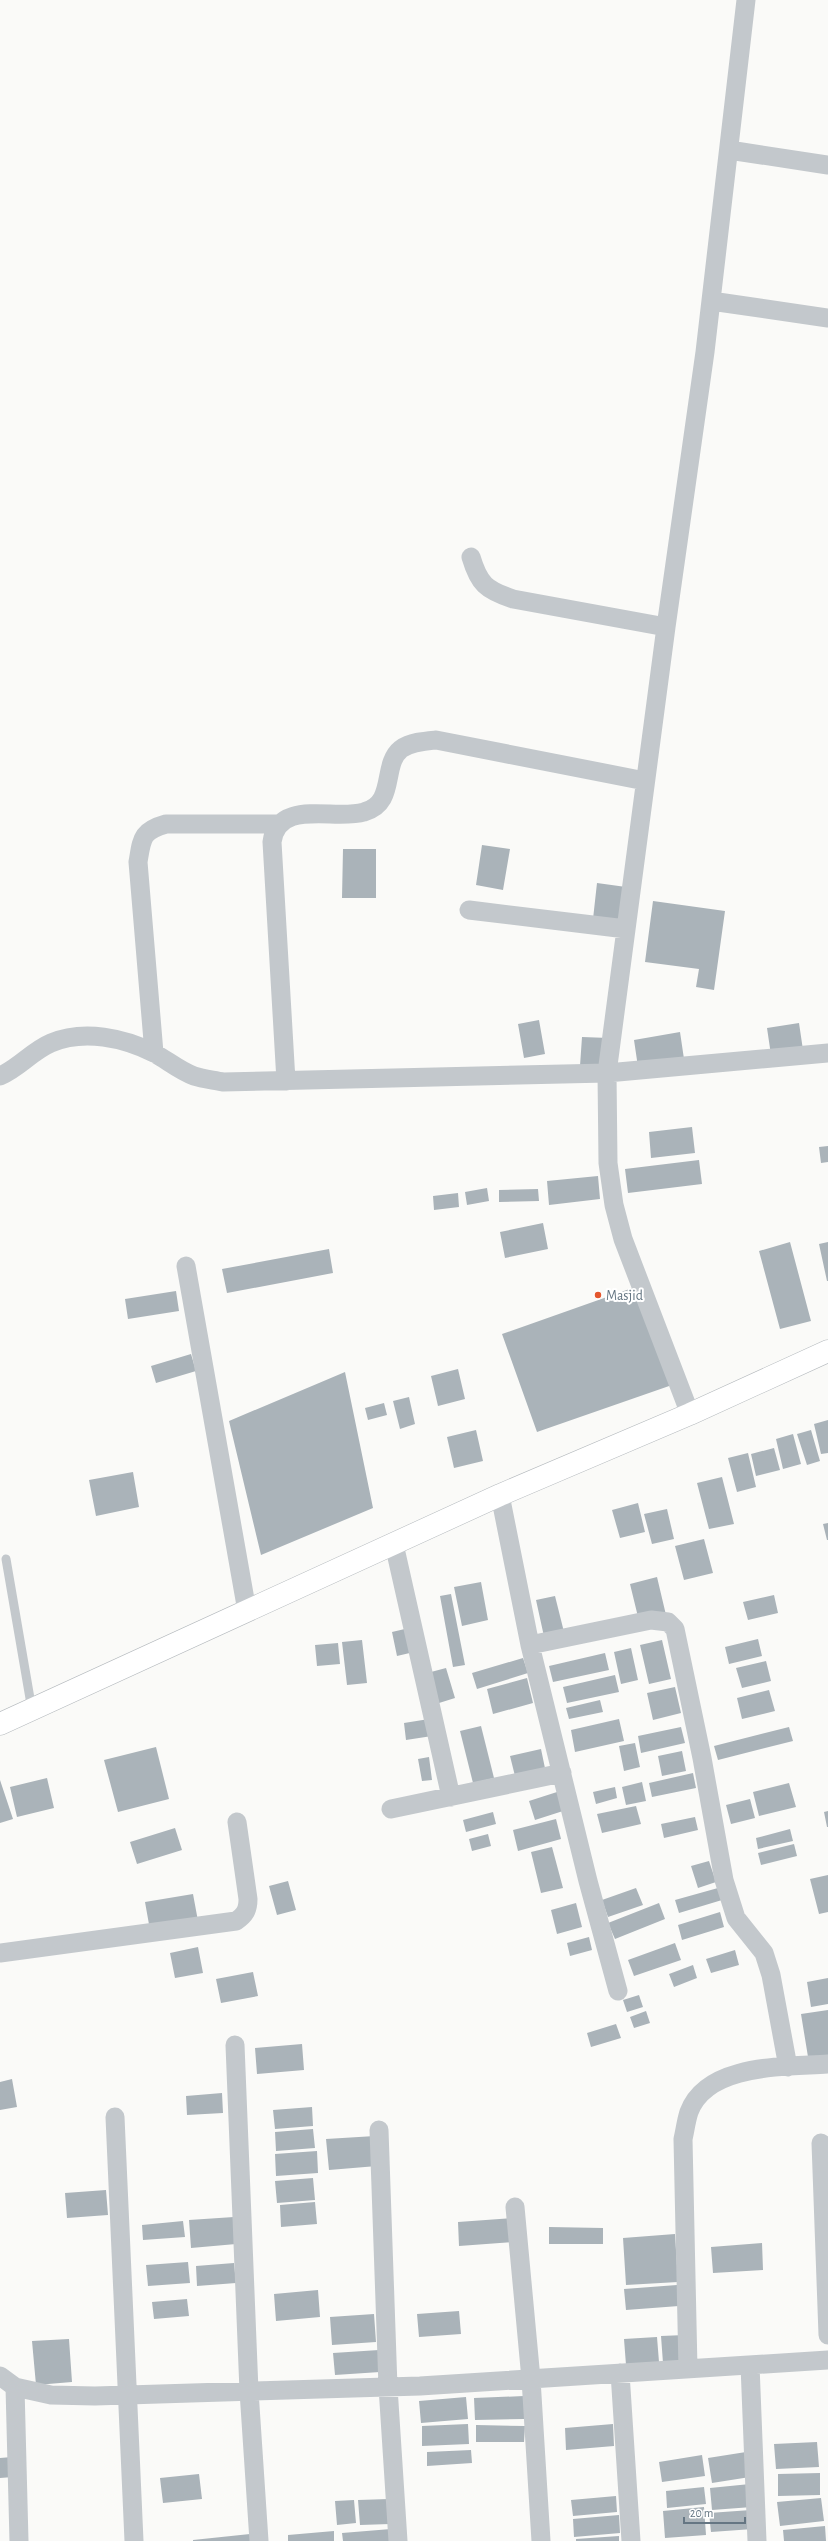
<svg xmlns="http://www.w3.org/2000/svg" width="828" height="2541" viewBox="0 0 828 2541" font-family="'Alegreya Sans',sans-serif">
<rect width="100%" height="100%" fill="#fafaf8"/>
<path fill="#aab3b9" d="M482 845 510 849 503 890 476 885Z
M343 849H376V898H342Z
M597 883 626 887 622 922 593 919Z
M653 901 725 911 714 990 696 987 699 969 645 962Z
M539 1020 545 1054 524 1058 518 1024Z
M799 1023 803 1050 771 1055 767 1028Z
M680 1032 684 1059 638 1067 634 1040Z
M582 1037 609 1038 607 1068 580 1066Z
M692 1127 695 1153 651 1158 649 1132Z
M828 1146V1162L821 1163 819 1147Z
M699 1160 702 1184 628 1193 625 1169Z
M598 1176 600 1199 549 1205 547 1181Z
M487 1188 489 1201 467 1205 465 1192Z
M538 1189 539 1201 499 1202V1190Z
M458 1193 459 1207 434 1210 433 1196Z
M543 1223 548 1249 505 1258 500 1232Z
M790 1242 811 1321 780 1329 759 1251Z
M828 1242V1281H827L819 1244Z
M329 1249 333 1273 227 1293 222 1269Z
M638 1286 672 1385 537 1432 502 1334Z
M176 1291 179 1311 128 1319 125 1299Z
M191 1354 196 1371 156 1383 151 1366Z
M458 1369 465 1399 438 1406 431 1376Z
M345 1372 373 1508 261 1555 229 1421Z
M409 1397 415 1424 400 1429 393 1401Z
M384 1403 387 1415 368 1420 365 1408Z
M828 1420V1453L821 1454 814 1424Z
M476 1430 483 1461 454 1468 447 1437Z
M811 1430 820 1461 807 1465 797 1434Z
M793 1434 801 1464 783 1469 776 1439Z
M774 1448 780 1470 756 1476 751 1454Z
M748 1453 756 1487 737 1492 728 1458Z
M133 1472 139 1507 96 1516 89 1480Z
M722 1477 734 1524 709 1529 697 1483Z
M638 1503 645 1532 620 1538 612 1510Z
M667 1509 674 1539 652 1544 644 1514Z
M828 1523V1540H827L823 1524Z
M704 1539 713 1573 684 1580 675 1546Z
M657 1577 666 1615 639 1621 630 1584Z
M481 1582 488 1620 462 1626 454 1587Z
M451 1594 465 1665 453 1667 440 1596Z
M774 1595 778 1613 748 1620 743 1602Z
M555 1596 565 1636 545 1641 536 1600Z
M409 1628 414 1652 397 1656 392 1632Z
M758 1639 762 1656 729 1664 725 1647Z
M362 1640 367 1683 347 1685 342 1642Z
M662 1640 671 1679 649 1684 640 1645Z
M338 1643 340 1664 317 1666 315 1645Z
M631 1648 638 1680 621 1684 614 1652Z
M605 1653 609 1670 553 1682 549 1666Z
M523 1658 528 1673 477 1689 472 1673Z
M766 1661 771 1681 742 1688 736 1668Z
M446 1668 455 1698 439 1703 431 1672Z
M615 1675 619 1692 567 1703 563 1687Z
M527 1678 533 1703 493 1714 487 1689Z
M675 1687 681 1713 653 1720 647 1693Z
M769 1690 775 1711 742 1719 737 1698Z
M600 1700 603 1712 569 1719 566 1708Z
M429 1719 432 1736 406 1740 404 1723Z
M619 1719 624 1741 575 1752 571 1730Z
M481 1726 494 1778 473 1783 460 1731Z
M681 1727 685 1743 641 1753 638 1736Z
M789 1727 793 1741 718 1760 714 1746Z
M635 1743 640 1767 624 1771 619 1746Z
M156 1747 169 1799 118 1812 104 1760Z
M541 1749 546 1773 516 1780 510 1756Z
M682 1751 686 1771 662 1776 658 1756Z
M429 1757 432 1780 422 1781 418 1759Z
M693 1773 696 1788 652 1797 649 1783Z
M47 1778 54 1808 17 1817 10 1787Z
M0 1780 13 1819 0 1823Z
M642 1782 646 1801 626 1805 622 1787Z
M789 1783 796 1807 759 1816 753 1792Z
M615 1787 617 1798 596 1804 593 1792Z
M557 1792 563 1811 535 1820 529 1801Z
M750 1799 755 1818 731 1824 726 1805Z
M636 1806 641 1824 602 1833 597 1814Z
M828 1811V1827H827L824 1812Z
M493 1812 496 1824 466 1832 463 1820Z
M695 1817 698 1830 664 1838 661 1824Z
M556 1819 561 1839 518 1851 513 1830Z
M175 1828 182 1850 137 1864 130 1842Z
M790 1829 793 1841 758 1849 756 1838Z
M488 1834 491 1846 472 1851 469 1839Z
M794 1844 797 1856 761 1865 758 1853Z
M552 1847 563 1888 541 1893 531 1852Z
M709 1861 716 1882 698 1888 691 1866Z
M828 1875V1912L819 1914 810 1879Z
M288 1881 296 1910 277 1915 269 1886Z
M636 1888 643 1905 608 1917 602 1900Z
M718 1888 722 1900 679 1913 675 1900Z
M193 1894 198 1921 150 1930 145 1902Z
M576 1903 582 1927 557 1934 551 1910Z
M659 1903 665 1919 615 1939 608 1923Z
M720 1912 724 1927 682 1940 678 1925Z
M589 1937 592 1950 570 1956 567 1943Z
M675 1943 681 1960 634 1976 628 1960Z
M198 1947 203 1973 175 1978 170 1953Z
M735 1950 739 1965 711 1973 706 1959Z
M693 1965 697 1978 674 1987 669 1974Z
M253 1972 258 1996 221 2003 216 1979Z
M828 1978V2004L811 2007 807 1982Z
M639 1995 643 2007 627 2012 623 2000Z
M828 2010V2060L809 2063 801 2014Z
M646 2011 650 2023 634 2028 630 2017Z
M616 2024 621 2038 591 2047 587 2033Z
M302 2044 304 2070 257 2074 255 2048Z
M12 2079 17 2107 0 2110V2082Z
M222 2093 223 2113 187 2115 186 2096Z
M312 2107 313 2126 275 2129 273 2110Z
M313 2129 315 2148 276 2151 275 2132Z
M375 2136 377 2166 329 2170 326 2139Z
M317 2151 318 2173 276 2176 275 2154Z
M313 2178 315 2200 277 2203 275 2181Z
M106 2190 108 2215 67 2218 65 2193Z
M315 2202 317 2224 281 2227 280 2205Z
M234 2217 236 2244 191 2248 189 2220Z
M514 2218 515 2242 459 2246 458 2222Z
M183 2221 185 2237 143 2240 142 2225Z
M549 2227 603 2228V2244H549Z
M675 2234 678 2282 626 2285 623 2238Z
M762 2243 763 2270 713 2273 711 2247Z
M188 2262 190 2283 148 2286 146 2265Z
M234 2263 236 2283 197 2286 196 2266Z
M677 2285 679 2306 626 2310 624 2289Z
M318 2290 320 2317 276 2321 274 2294Z
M187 2299 189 2316 154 2319 152 2302Z
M459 2311 461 2334 419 2337 417 2314Z
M374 2314 376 2342 332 2345 330 2317Z
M685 2335 686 2361 663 2363 661 2336Z
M657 2337 659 2362 626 2365 624 2339Z
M69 2339 72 2382 36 2385 32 2341Z
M379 2350 380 2372 335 2375 333 2353Z
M524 2396V2419L475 2420 474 2398Z
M466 2397 468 2419 421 2423 419 2401Z
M468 2424 469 2444 422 2446V2426Z
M613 2424 614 2446 566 2450 565 2428Z
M476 2425 525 2426 524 2442H476Z
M817 2442 819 2467 776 2469 774 2444Z
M471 2450 472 2463 427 2466V2452Z
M746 2452 750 2477 712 2483 708 2458Z
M702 2455 705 2476 662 2482 659 2462Z
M12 2457 13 2477 0 2478V2458Z
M820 2473V2495L778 2496V2474Z
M199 2474 202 2499 163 2503 160 2478Z
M750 2484 752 2507 712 2510 710 2488Z
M704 2487 706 2504 667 2508 666 2491Z
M616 2496 617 2512 573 2516 571 2500Z
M821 2498 824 2521 780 2526 777 2502Z
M389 2499 390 2524 360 2525 358 2500Z
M354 2500 356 2523 337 2525 335 2501Z
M704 2507 706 2535 665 2538 663 2511Z
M751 2510 753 2529 711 2532 709 2513Z
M619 2515 620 2533 574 2537 573 2519Z
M825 2526 826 2541H784L783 2530Z
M391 2529 392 2541H343L342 2533Z
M334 2531V2541H288V2535Z
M250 2534 251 2541H193V2540Z
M619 2536V2541H576V2539Z"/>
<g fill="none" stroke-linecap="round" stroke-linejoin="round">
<defs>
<path id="primary" d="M0 1724 500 1495 690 1414 828 1351"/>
</defs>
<use href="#primary" stroke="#b5babe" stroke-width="23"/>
<path stroke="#c3c8cc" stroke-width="9" d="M6 1559 32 1710"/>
<path stroke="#c3c8cc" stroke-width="19" d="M729 150 828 165
M711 301 828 318
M471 557C479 584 486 590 513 599L666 627
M469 910 626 929
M154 1053 138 862C142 839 141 831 166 824H278
M0 1076C19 1068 32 1051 51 1043 84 1029 124 1038 154 1053 167 1060 180 1071 194 1076 203 1079 214 1080 223 1082L607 1073 828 1053
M286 1081 272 842C278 798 335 821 364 812 397 803 381 765 401 749 411 742 425 741 436 740L645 781
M186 1266 247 1611
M690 1414 623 1239 614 1205 608 1163 607 1073 666 627 705 352 746 0
M500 1495 530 1645 588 1881 618 1991
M394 1544 451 1797
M530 1645 651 1620 668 1622 675 1629 702 1758 724 1880 736 1918 764 1953 771 1975 788 2067
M391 1809 562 1773
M0 1953 236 1921C245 1915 248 1910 248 1899L237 1822
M235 2045 249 2391 259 2541
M115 2117 134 2541
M379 2130 388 2387 398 2541
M821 2143 828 2335
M515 2207 531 2379 541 2541
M750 2365 757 2541
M688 2369 683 2139C685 2131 686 2121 689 2112 707 2063 786 2067 828 2064
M620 2373 631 2541
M0 2376 15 2387 51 2395 95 2396 420 2386 828 2360
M15 2387 19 2541"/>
<use href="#primary" stroke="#fff" stroke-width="22"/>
</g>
<circle fill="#e4572e" stroke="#fff" stroke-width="1.5" cx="598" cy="1295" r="4"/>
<g text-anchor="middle" stroke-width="4" stroke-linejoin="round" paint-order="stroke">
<g font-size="14" fill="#657683" stroke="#fff" text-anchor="start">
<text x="606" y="1300">Masjid</text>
</g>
</g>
<path d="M684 2517v6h61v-6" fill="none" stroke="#657683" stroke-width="2"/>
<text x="690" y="2517" font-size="12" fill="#657683" stroke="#ffffff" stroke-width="3" paint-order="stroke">20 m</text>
</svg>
